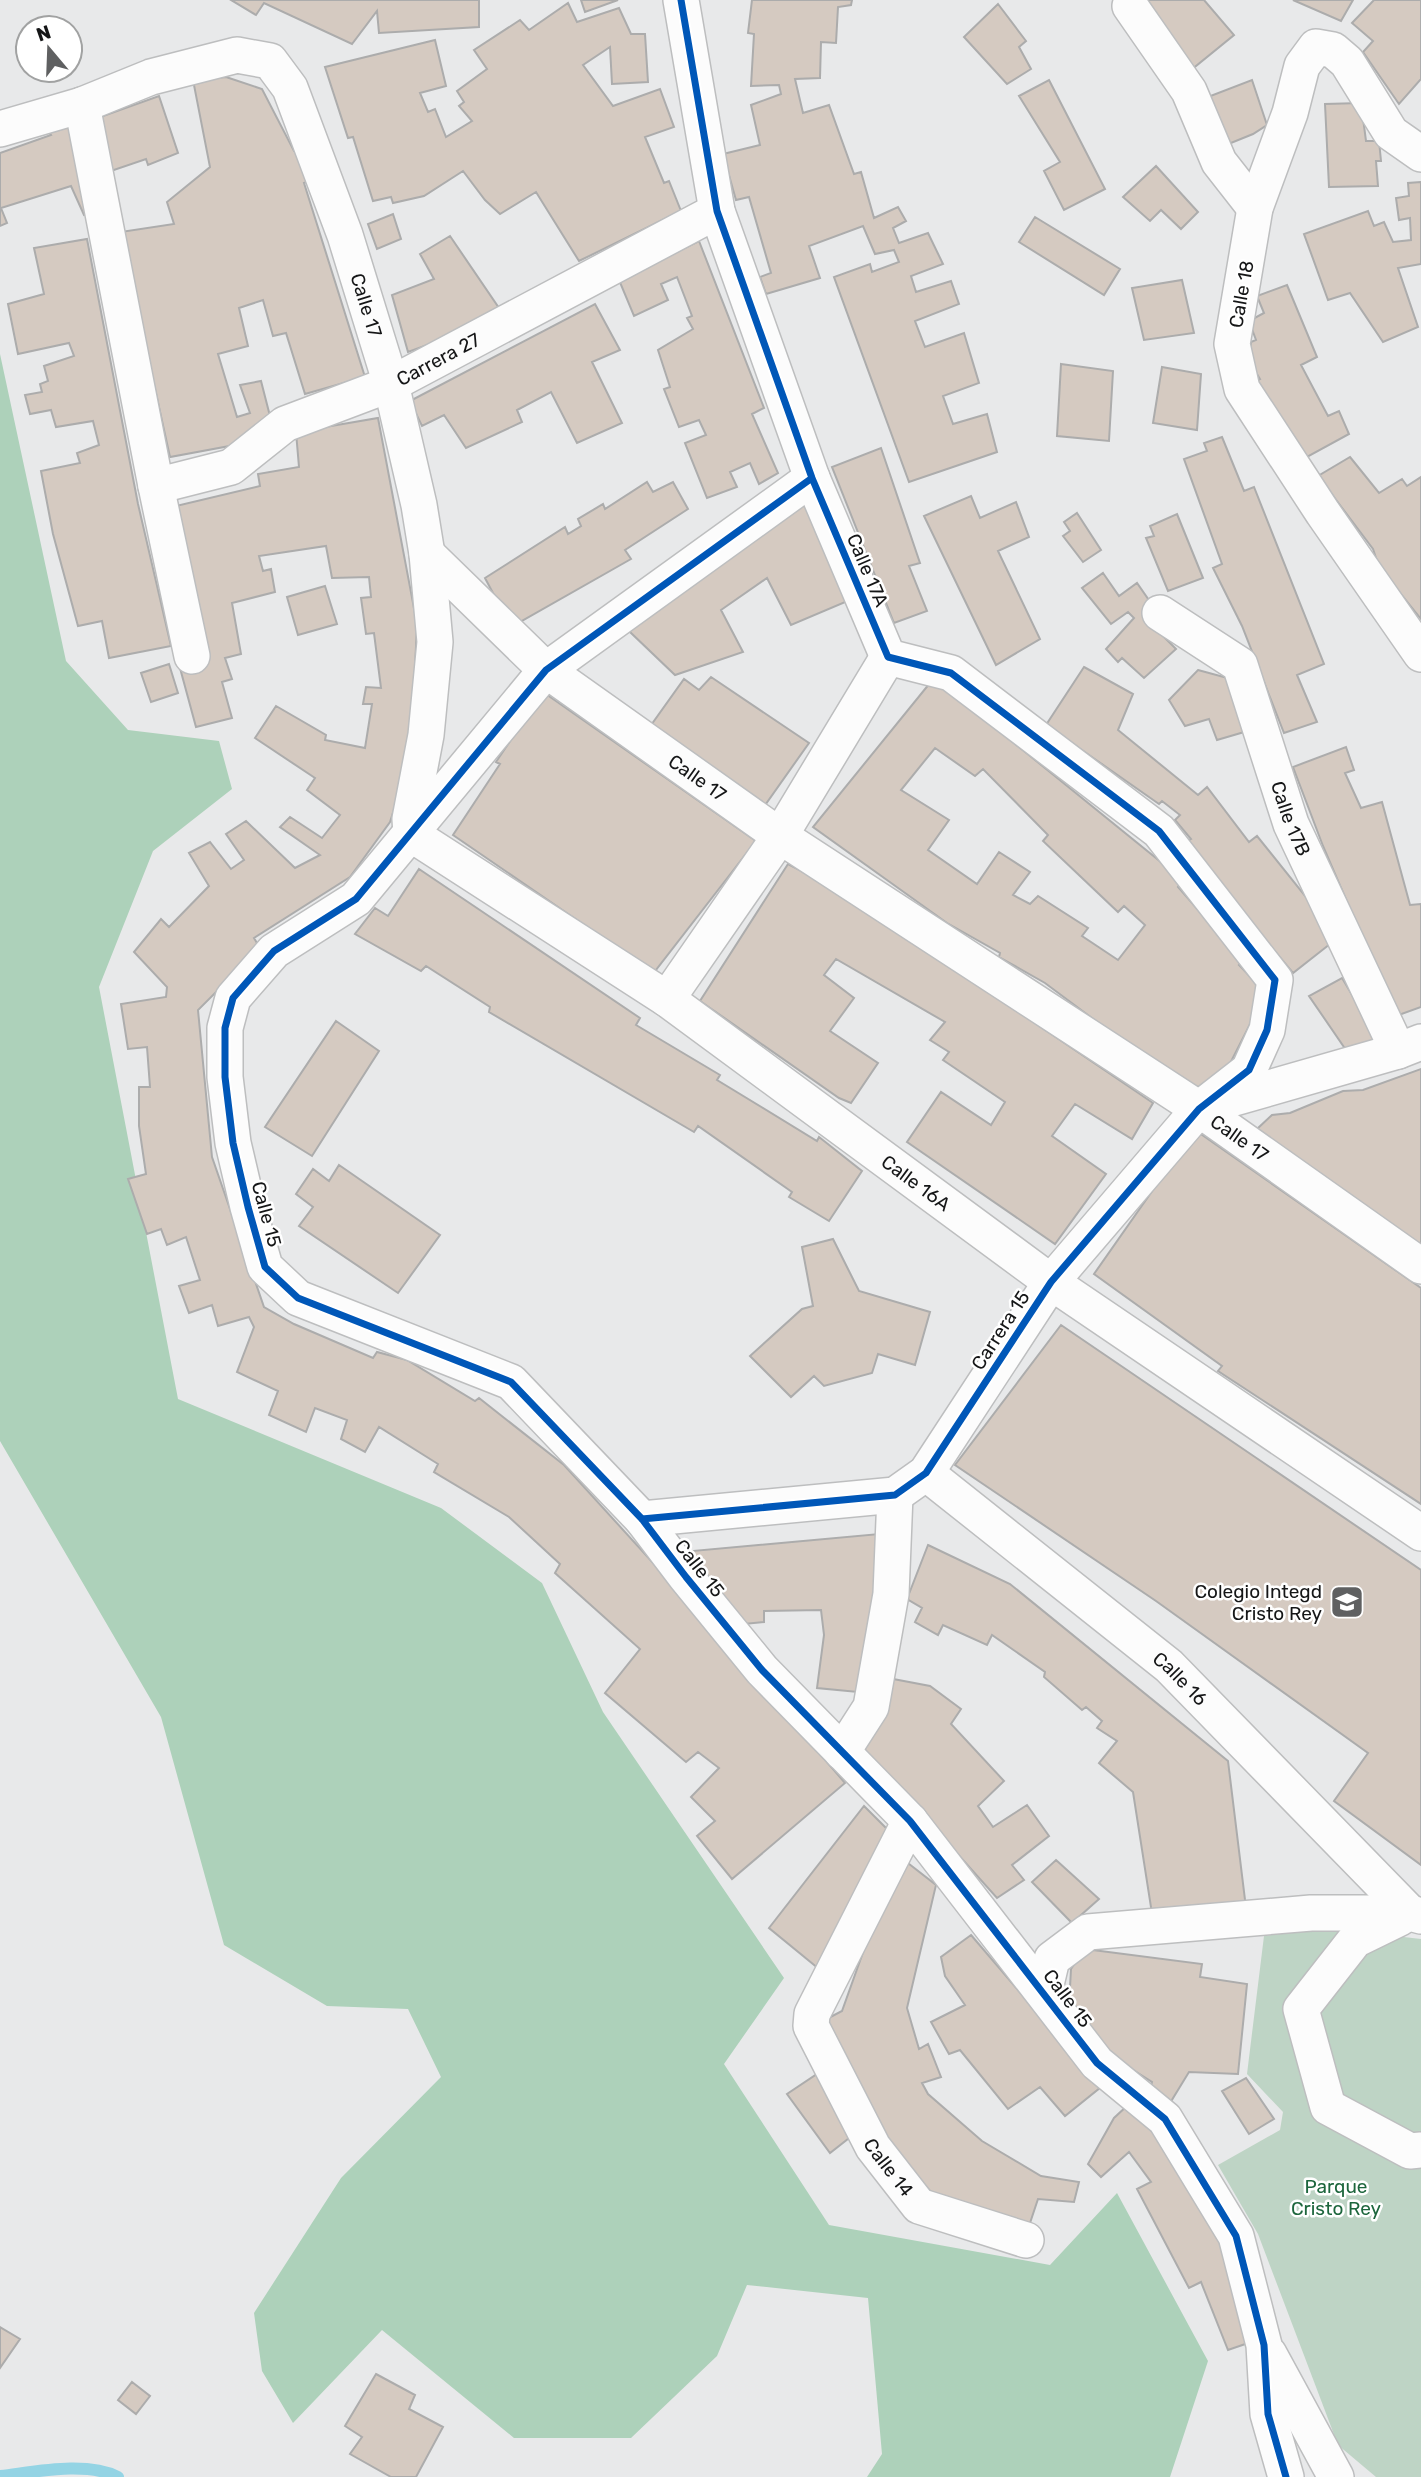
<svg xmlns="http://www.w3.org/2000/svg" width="1421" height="2477" viewBox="0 0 1421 2477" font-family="Rubik,sans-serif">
<rect width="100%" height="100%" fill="#e8e9ea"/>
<path fill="#bed4c5" d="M1325 1928 1421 1939V2477H1376L1338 2445 1258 2234 1218 2165 1280 2130 1283 2112 1247 2074 1264 1936Z"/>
<path fill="#add1ba" d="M0 354 66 661 128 730 219 741 232 789 153 851 99 987 178 1399 441 1508 542 1583 603 1712 784 1978 724 2064 829 2225 1050 2265 1117 2193 1208 2361 1170 2477H867L882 2454 868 2298 747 2285 717 2356 631 2438H514L382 2330 293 2423 262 2371 254 2313 341 2178 441 2077 408 2009 327 2006 224 1945 161 1717 0 1441Z"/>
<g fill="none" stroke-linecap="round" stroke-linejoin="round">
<path stroke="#94d4e4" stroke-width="12" d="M0 2476C35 2472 86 2461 118 2477"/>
</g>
<path fill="#d5cac1" stroke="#acacac" stroke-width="2" fill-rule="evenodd" d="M231 0H479V27L379 33 377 11 352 44 264 3 256 15Z
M581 0H618L585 12Z
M752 0H852L851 5 838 7 836 43 821 42 820 78 795 79 803 113 829 105 854 174 861 172 874 218 898 207 906 221 893 228 899 243 928 233 943 264 911 276 916 292 951 281 959 304 915 321 925 347 964 333 979 383 943 396 953 424 987 414 997 452 909 482 834 277 870 264 872 272 899 262 894 250 875 254 863 226 809 246 820 278 766 294 760 277 771 273 749 197 736 200 723 154 760 145 751 105 781 94 779 85 751 86 754 34 748 33Z
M1132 0H1204L1234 35 1191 70Z
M1293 0H1353L1341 21Z
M1374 0H1421V79L1399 104 1363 52 1373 41 1352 23Z
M568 3 577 22 619 8 631 34H645L648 82 612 84 610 47 583 65 613 106 660 89 674 127 645 137 664 183 669 181 681 211 579 261 536 192 500 214 485 200 463 171 424 196 393 203 391 197 373 201 353 137 348 138 325 67 435 40 446 86 420 93 428 112 435 109 446 137 472 121 459 106 464 102 457 91 487 69 474 50 520 20 529 30Z
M998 4 1026 41 1019 47 1031 69 1007 84 964 37Z
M226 77 262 89 294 151 301 150 313 180 304 183 365 377 305 394 286 333 273 336 263 300 239 308 248 346 218 354 237 417 250 413 240 385 261 381 272 424 251 442 170 457 138 312 114 233 174 224 167 202 210 167 193 80Z
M1049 80 1105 189 1064 210 1044 171 1060 162 1019 96Z
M1252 80 1267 125 1253 134 1226 145 1200 100Z
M159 96 178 153 148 165 146 159 108 172 89 121Z
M1361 103 1366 141H1379L1381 161H1376L1378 186 1329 187 1325 104Z
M78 124 98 210 84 215 71 186 1 208 7 223 0 226V153L51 135 49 132Z
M1156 166 1198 212 1181 229 1161 210 1150 221 1123 197Z
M1421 182V264L1398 268 1418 327 1383 342 1350 293 1328 300 1304 234 1368 211 1374 226 1384 222 1393 242 1411 240 1410 218 1399 220 1396 198 1409 196 1408 183Z
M393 214 401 239 377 249 368 224Z
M1035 217 1120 269 1104 295 1019 242Z
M450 236 501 311 466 331 408 352 392 295 434 279 420 254Z
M87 239 138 504 171 646 109 658 102 621 78 626 53 534 41 471 80 463 77 453 99 445 93 421 56 427 51 410 30 414 25 395 42 392 40 384 48 381 44 366 74 356 69 343 18 354 8 304 44 294 34 248Z
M699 241 764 408 752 414 778 473 759 484 750 463 730 472 737 487 707 498 685 443 706 435 699 420 679 427 664 389 670 387 658 350 693 329 687 318 692 316 677 277 661 284 668 300 634 316 619 280Z
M1182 280 1194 333 1144 340 1132 288Z
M1287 285 1317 357 1301 365 1328 416 1339 411 1349 434 1307 457 1256 381 1260 379 1249 361 1251 342 1256 340 1249 321 1264 313 1257 296Z
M595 304 620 350 592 362 622 423 577 443 551 392 517 410 522 422 466 448 444 415 422 426 410 401Z
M1061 364 1113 371 1109 441 1057 436Z
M1162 367 1201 374 1197 430 1153 423Z
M378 418 417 624 411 757 390 822 350 877 254 938 260 948 198 1010 212 1157 264 1307 294 1324 373 1358 377 1352 407 1360 475 1401 479 1398 564 1465 695 1609 845 1783 732 1879 697 1836 715 1821 691 1797 719 1768 698 1752 686 1762 605 1693 640 1649 555 1573 560 1564 509 1517 434 1472 438 1464 379 1427 365 1452 341 1439 347 1420 315 1408 306 1432 269 1415 278 1391 237 1372 254 1327 249 1317 218 1326 212 1305 189 1313 179 1286 200 1280 186 1237 167 1245 161 1229 147 1234 128 1179 146 1174 139 1126V1087H150L147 1047 128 1049 121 1004 166 997 167 987 134 952 161 919 169 927 209 886 189 853 210 842 231 869 244 860 226 834 246 821 295 868 320 855 280 827 290 817 322 838 340 815 307 790 315 778 255 738 276 706 326 735 325 740 365 748 372 704H363L366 687 381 688 374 633 366 634 361 598 371 597 369 577 332 578 326 546 259 556 263 571 271 569 275 592 232 603 241 654 225 658 232 679 222 682 232 718 196 727 180 668 176 506 260 486 258 474 299 467 296 432Z
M1222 437 1244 491 1254 487 1324 664 1297 675 1317 722 1284 733 1242 626 1213 568 1222 564 1184 459 1207 451 1204 443Z
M881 448 920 563 909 566 927 611 894 623 832 467Z
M1350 457 1379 493 1402 479 1407 486 1421 477V619L1379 567 1373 549 1318 476Z
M647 482 653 492 673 482 688 509 625 550 631 559 511 627 485 578 565 527 568 534 581 526 578 519 603 504 605 509Z
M971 496 980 518 1016 502 1029 537 998 551 1040 639 996 665 924 516Z
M806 501 850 600 791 625 767 578 721 610 743 652 675 675 629 631Z
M1077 513 1101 550 1083 562 1063 536 1070 531 1064 522Z
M1177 514 1203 578 1168 591 1146 538 1154 536 1150 526Z
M1103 573 1119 596 1137 583 1153 606 1144 617 1176 649 1144 678 1122 658 1118 662 1106 649 1134 618 1128 612 1111 624 1082 588Z
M325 586 337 624 298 635 287 597Z
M169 664 178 693 151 702 141 673Z
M1084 667 1133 694 1118 730 1198 795 1207 787 1249 842 1257 836 1310 902 1330 944 1293 973 1184 843 1191 839 1175 820 1180 815 1162 801 1159 804 1046 725Z
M1198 670 1235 680 1251 730 1217 740 1209 719 1185 726 1169 700Z
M711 677 809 743 763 808 649 728 684 679 699 690Z
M934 678 1167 867 1181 883 1178 887 1243 961 1239 965 1266 993 1218 1087 1201 1089 1156 1066 1045 983 999 957 1000 953 947 923 813 827ZM935 748 975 776 983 769 1048 835 1043 841 1118 912 1124 906 1145 925 1118 960 1082 936 1088 928 1038 896 1030 904 1013 895 1030 872 999 852 977 884 928 850 949 820 901 790Z
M543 692 756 841 652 975 622 951 453 835 500 764 496 762Z
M1346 747 1354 770 1345 773 1361 808 1382 802 1410 905 1421 904V1007L1396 1016 1323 846 1293 767Z
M788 864 842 892 1153 1103 1132 1139 1075 1104 1052 1136 1106 1174 1055 1244 907 1142 941 1092 991 1125 1005 1102 943 1060 949 1052 930 1040 945 1022 836 959 824 975 854 998 830 1031 878 1063 851 1103 839 1098 700 1001Z
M419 869 640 1018 636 1025 720 1075 717 1080 817 1141 819 1137 862 1171 829 1221 789 1197 792 1192 698 1126 694 1132 489 1012 490 1007 426 966 421 971 355 934 375 908 388 916Z
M1342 978 1378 1038 1346 1050 1309 996Z
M336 1021 379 1051 312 1156 265 1127Z
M1421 1069V1245L1256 1130 1272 1115 1290 1113 1343 1091 1363 1090Z
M1195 1130 1421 1288V1504L1218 1371 1222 1366 1094 1274Z
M339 1165 440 1235 398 1293 299 1226 313 1207 296 1194 313 1169 329 1181Z
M833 1239 859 1291 930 1312 915 1365 878 1354 872 1373 824 1386 814 1376 791 1397 750 1356 802 1309 813 1306 802 1247Z
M1061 1325 1421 1570V1865L1334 1801 1368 1753 1156 1601 955 1465Z
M879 1534 868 1693 817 1688 824 1635 821 1610 764 1611V1622L744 1624 702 1575 692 1551Z
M928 1545 1010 1584 1228 1761 1246 1908 1153 1920 1133 1792 1099 1763 1117 1741 1097 1728 1102 1721 1086 1707 1082 1710 1044 1677 1045 1672 992 1635 987 1645 943 1625 938 1635 915 1622 922 1608 907 1599Z
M888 1678 930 1686 961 1709 951 1724 1004 1781 978 1806 993 1827 1027 1805 1049 1836 1012 1865 1024 1880 997 1898 858 1743Z
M864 1806 893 1835 819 1969 769 1928Z
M904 1860 936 1885 907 2008 919 2049 928 2044 941 2077 922 2083 928 2094 982 2141 1041 2176 1079 2182 1074 2202 1038 2199 1028 2229 932 2193 878 2137 819 2023 842 2011 875 1919Z
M1056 1860 1099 1899 1072 1923 1032 1882Z
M971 1935 1101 2087 1065 2116 1040 2087 1008 2109 960 2050 949 2054 931 2022 965 2005 945 1976 941 1957Z
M1085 1949 1202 1964 1200 1977 1247 1984 1238 2074 1189 2072 1170 2103 1150 2090 1152 2082 1103 2051 1069 2006 1071 1969Z
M820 2072 858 2131 830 2153 787 2094Z
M1246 2078 1274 2119 1249 2134 1222 2091Z
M1128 2105 1177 2159 1232 2263 1254 2341 1228 2350 1201 2282 1189 2288 1137 2189 1151 2182 1129 2152 1101 2177 1088 2164 1114 2118Z
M0 2327 20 2339 0 2368Z
M376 2374 415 2395 409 2409 443 2427 416 2477H391L350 2454 362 2437 345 2426Z
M132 2382 150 2396 136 2414 118 2400Z"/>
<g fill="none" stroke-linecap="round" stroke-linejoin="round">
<defs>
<g id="minor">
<path d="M1130 6 1189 91 1219 162 1255 208"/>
<path d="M82 105 156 486 192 656"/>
<path id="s1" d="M0 129 82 105 151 77 237 55 270 61 290 88 345 235 391 384 419 505 427 554 435 642 426 735 410 819 411 834"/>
<path d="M1421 154 1391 133 1347 62 1333 50 1316 47 1302 66 1290 113 1255 208 1232 344 1242 389 1323 513 1421 654"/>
<path d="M812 478 546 670 356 899 274 951 233 998 225 1028V1077L233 1143 248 1207 265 1267 298 1298 511 1382 642 1519 686 1577 762 1670 910 1821 1097 2063 1165 2119 1236 2236 1264 2345 1268 2414 1286 2477"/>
<path id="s2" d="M156 486 231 467 285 424 391 384 717 211"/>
<path id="s3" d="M427 554 546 670 780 836 1199 1109 1421 1266"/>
<path id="s4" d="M1160 613 1240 665 1291 824 1398 1051"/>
<path id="s5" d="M411 834 667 999 1051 1282 1421 1533"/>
<path d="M667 999 780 836 888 657"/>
<path d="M1217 1103 1398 1051 1421 1042"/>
<path id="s6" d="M926 1473 1169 1666 1410 1913"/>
<path d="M642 1519 895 1495 926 1473 1051 1282 1199 1109 1249 1070 1267 1030 1275 980 1159 831 951 673 888 657 812 478 717 211 681 0"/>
<path d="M842 1752 871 1707 891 1594 895 1495"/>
<path id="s7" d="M910 1821 812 2014 811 2026 873 2147 919 2206 1026 2240"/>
<path d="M1400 1918 1355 1940 1301 2009 1328 2107 1410 2151 1421 2150"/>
<path d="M1044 1993 1052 1959 1088 1932 1311 1913H1410L1421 1916"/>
<path d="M1269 2354 1336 2477"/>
</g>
</defs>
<use href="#minor" stroke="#bdbebf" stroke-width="38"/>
<use href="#minor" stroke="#fcfcfc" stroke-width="35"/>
<defs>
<path id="cycleway" d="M812 478 546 670 356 899 274 951 233 998 225 1028V1077L233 1143 248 1207 265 1267 298 1298 511 1382 642 1519 686 1577 762 1670 910 1821 1097 2063 1165 2119 1236 2236 1264 2345 1268 2414 1286 2477
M642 1519 895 1495 926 1473 1051 1282 1199 1109 1249 1070 1267 1030 1275 980 1159 831 951 673 888 657 812 478 717 211 681 0"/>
</defs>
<use href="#cycleway" stroke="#fff" stroke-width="11"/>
<use href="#cycleway" stroke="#0057b8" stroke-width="7"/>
</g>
<defs>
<symbol id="school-square" viewBox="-11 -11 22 22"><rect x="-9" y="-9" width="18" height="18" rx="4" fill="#5f6061" stroke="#fff"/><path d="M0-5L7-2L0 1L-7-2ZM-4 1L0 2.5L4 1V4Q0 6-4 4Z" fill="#fff"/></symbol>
</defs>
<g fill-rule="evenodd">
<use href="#school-square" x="1328" y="1583" width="38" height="38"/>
</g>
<g text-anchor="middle" stroke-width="5" stroke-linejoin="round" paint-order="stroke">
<g font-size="19" fill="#151617" stroke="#fff">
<text transform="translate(1241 294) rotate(-80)" y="7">Calle 18</text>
<text dy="7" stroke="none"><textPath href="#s1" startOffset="546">Calle 17</textPath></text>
<text dy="7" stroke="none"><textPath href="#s2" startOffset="313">Carrera 27</textPath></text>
<text transform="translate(868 570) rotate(67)" y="7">Calle 17A</text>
<text dy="7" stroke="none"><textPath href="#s3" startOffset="352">Calle 17</textPath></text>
<text dy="7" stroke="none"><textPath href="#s4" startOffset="257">Calle 17B</textPath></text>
<text dy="7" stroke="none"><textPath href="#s3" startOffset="1003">Calle 17</textPath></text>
<text dy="7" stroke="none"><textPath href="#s5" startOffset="614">Calle 16A</textPath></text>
<text transform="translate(267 1214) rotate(75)" y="7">Calle 15</text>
<text transform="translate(1000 1330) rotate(-57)" y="7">Carrera 15</text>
<text transform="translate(700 1568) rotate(52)" y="7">Calle 15</text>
<text dy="7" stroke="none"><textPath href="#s6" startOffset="327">Calle 16</textPath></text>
<text transform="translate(1068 1998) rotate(53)" y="7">Calle 15</text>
<text dy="7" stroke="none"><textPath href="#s7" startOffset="390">Calle 14</textPath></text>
</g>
<g font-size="19" fill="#151617" stroke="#fff" text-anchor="end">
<text x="1322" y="1598">Colegio Integd<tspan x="1322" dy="22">Cristo Rey</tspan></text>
</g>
<g font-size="19" fill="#1d663d" stroke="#fff">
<text x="1336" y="2193">Parque<tspan x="1336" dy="22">Cristo Rey</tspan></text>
</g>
</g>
<g transform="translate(49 49) rotate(341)"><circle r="33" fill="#ffffff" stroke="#a1a2a2" stroke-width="2"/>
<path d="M0-5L12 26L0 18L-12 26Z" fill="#5f6061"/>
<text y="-10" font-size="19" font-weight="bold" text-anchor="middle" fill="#151617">N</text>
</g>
</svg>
